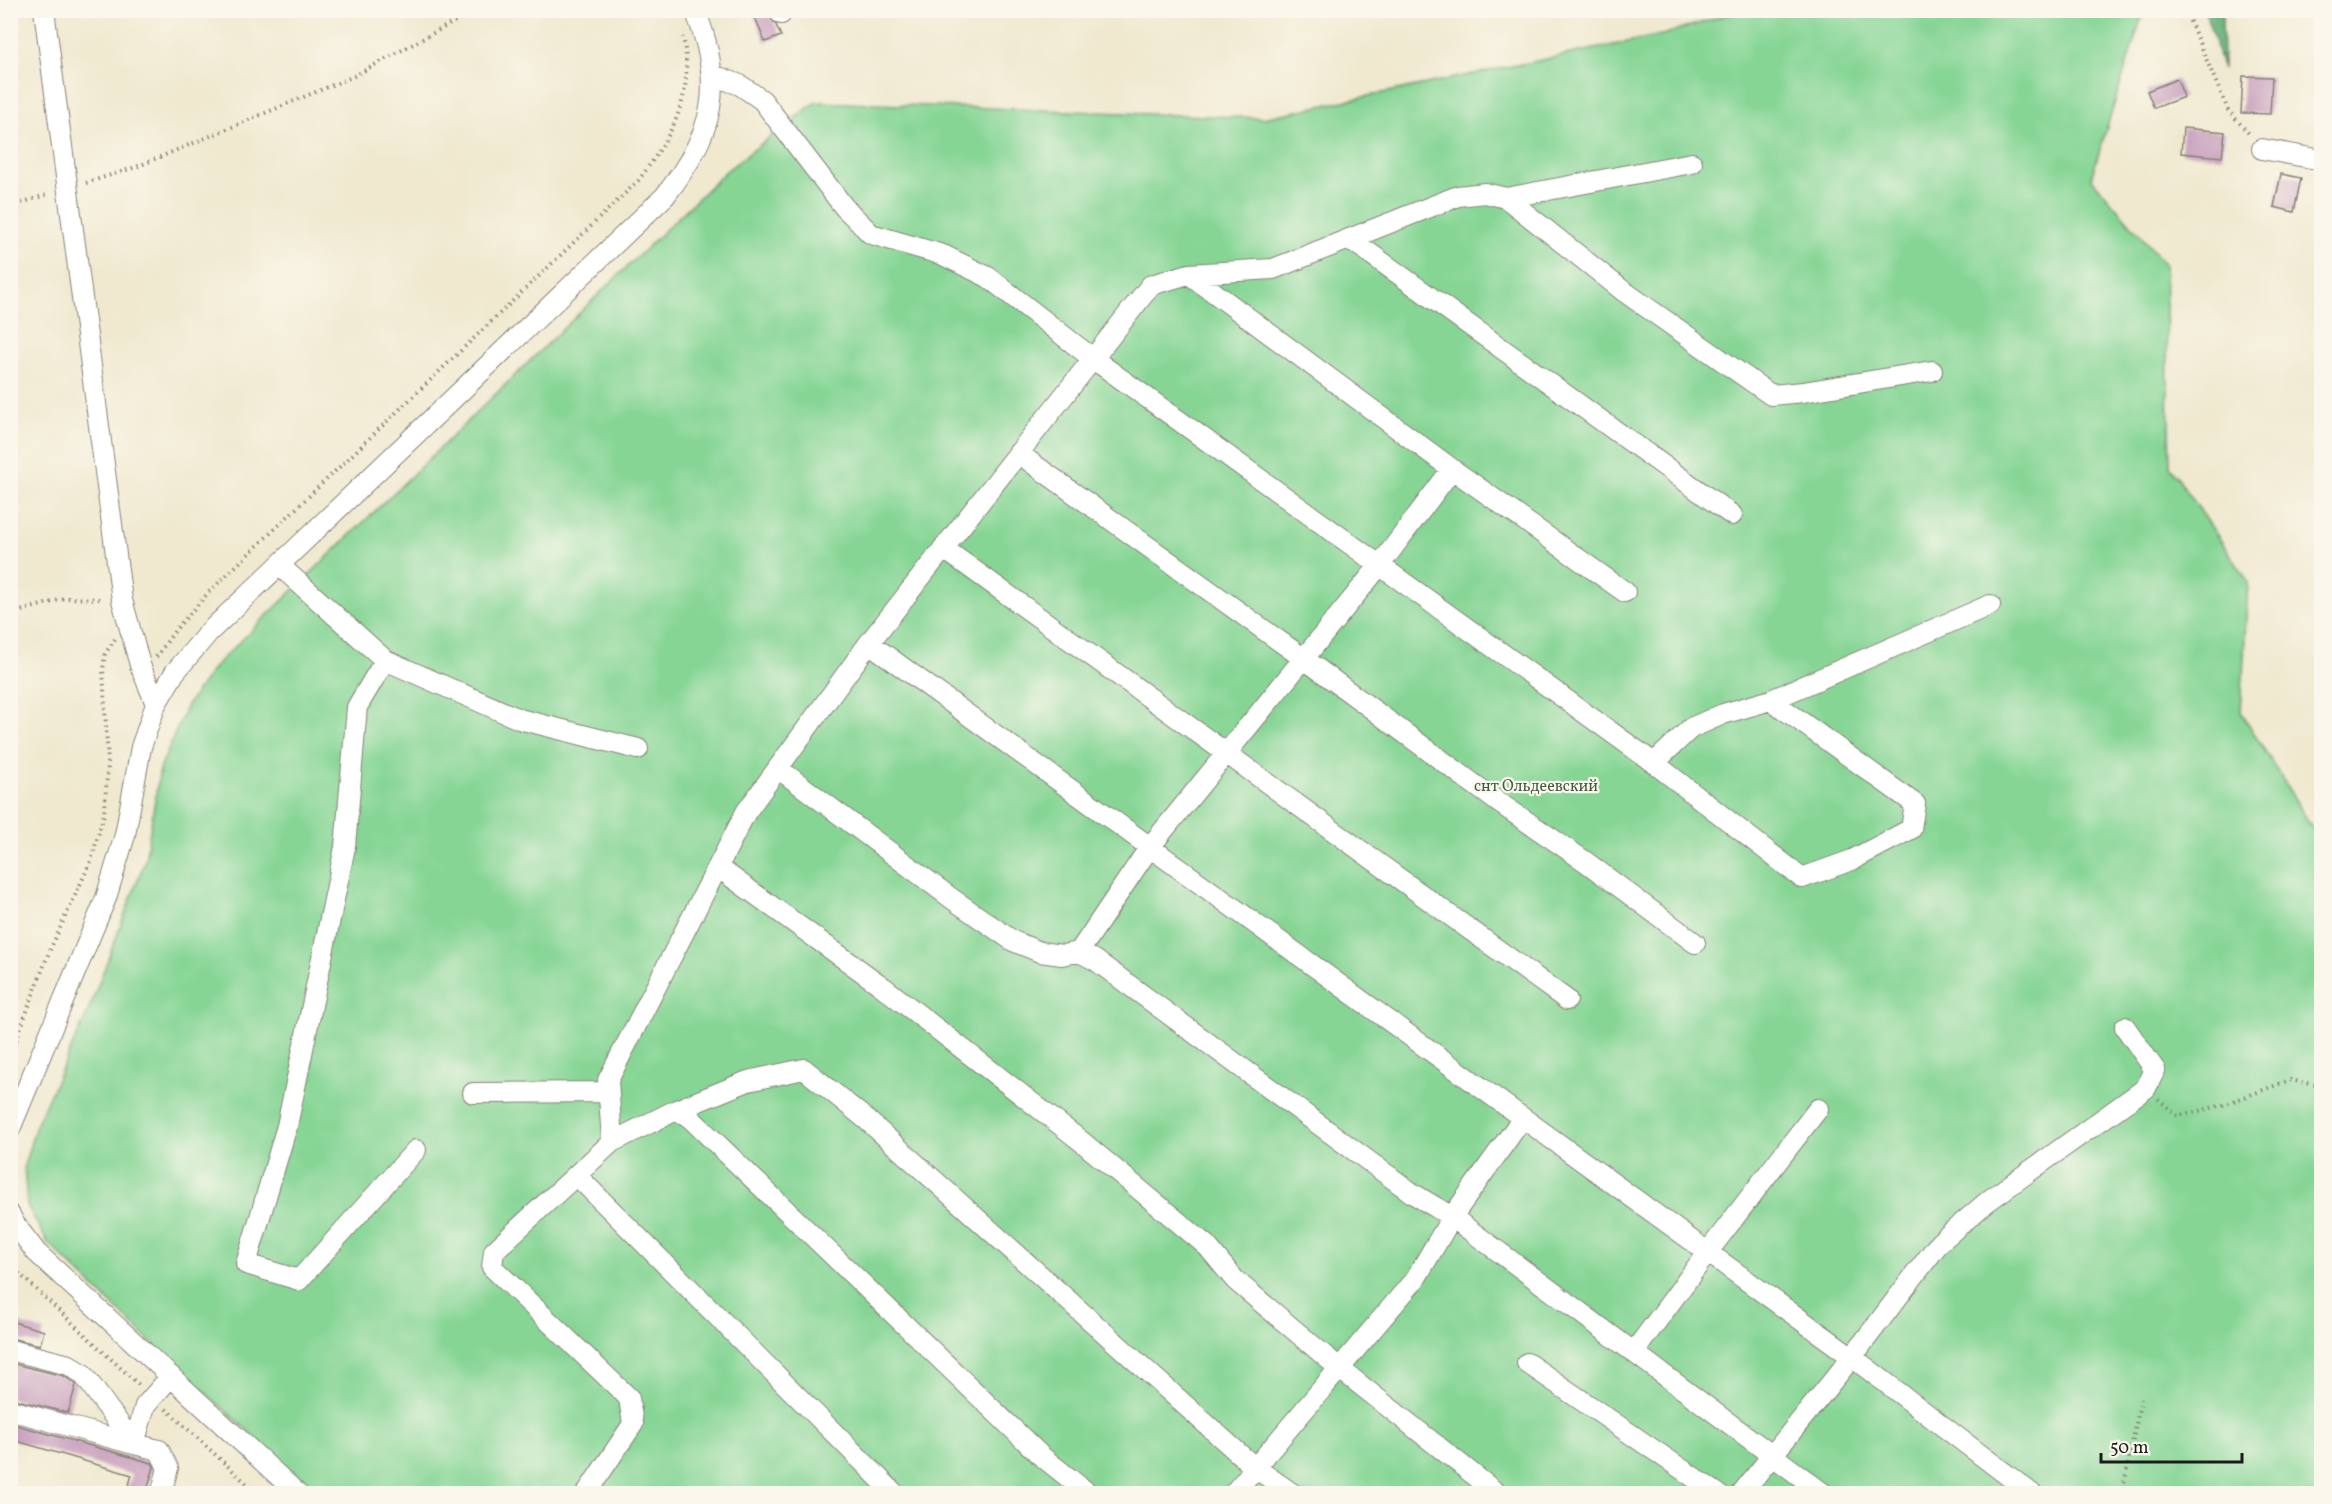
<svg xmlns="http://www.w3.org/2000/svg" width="2332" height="1504" viewBox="0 0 2332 1504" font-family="Vollkorn,serif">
<rect width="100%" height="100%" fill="#fbf7ec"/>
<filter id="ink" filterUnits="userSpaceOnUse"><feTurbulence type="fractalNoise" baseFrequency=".0167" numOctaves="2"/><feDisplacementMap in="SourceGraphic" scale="12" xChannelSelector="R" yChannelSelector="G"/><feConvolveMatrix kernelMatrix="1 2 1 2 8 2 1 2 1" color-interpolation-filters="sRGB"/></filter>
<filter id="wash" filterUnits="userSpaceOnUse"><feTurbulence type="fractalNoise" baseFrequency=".008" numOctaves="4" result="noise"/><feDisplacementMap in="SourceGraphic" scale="24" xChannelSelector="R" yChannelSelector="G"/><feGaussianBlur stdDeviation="1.35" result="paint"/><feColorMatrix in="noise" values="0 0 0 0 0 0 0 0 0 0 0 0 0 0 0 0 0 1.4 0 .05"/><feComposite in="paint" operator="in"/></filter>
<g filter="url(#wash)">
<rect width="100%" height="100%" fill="#f0e9d0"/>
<path fill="#86d595" stroke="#517858" stroke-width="1.5" d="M2129 10 2142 16 2091 178 2165 264 2170 466 2248 581 2241 712 2321 842V1493H316L164 1355 48 1243 27 1205 24 1166 36 1125 88 1012 145 861 160 769 187 705 215 666 726 171 816 102 1263 118 1666 34 1738 11Z"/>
<path fill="#6cb67e" stroke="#44694d" stroke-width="1.5" d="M2205 11H2222L2223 69Z"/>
<g id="blocks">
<path fill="#c59abb" d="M752 10H768L770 17 776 25 781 36 765 42Z
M2243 76 2272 77 2270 114 2241 113Z
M2177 79 2184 97 2154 108 2147 91Z
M2183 128 2225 132 2222 157 2181 153Z
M2281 174 2301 178 2294 212 2274 207Z
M10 1321 44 1331 40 1345 10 1338Z
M10 1363 64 1376 75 1383 76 1385 68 1413 10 1398Z
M10 1423 152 1463 154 1467 146 1494H126L132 1475 10 1439Z"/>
</g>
</g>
<g filter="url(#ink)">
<use href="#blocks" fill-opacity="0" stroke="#868276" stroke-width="1.5"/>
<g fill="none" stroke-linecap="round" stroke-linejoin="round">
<defs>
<path id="minor" d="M44 10 122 600 140 665 156 704
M780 10 781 14
M713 75 740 85 762 100 844 207 871 234 943 255 988 277 1092 358 1654 763 1802 878 1852 860 1911 829 1915 804 1771 700 1723 714 1691 728 1654 763
M2262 149 2322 160
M1506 198 1692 163
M1350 239 1732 515
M1189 274 1452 469 1625 592
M1018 453 1303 658 1498 802 1586 862 1695 943
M943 548 1567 1000
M279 565 385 660 519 719 638 749
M869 643 1852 1357 2032 1494
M385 660 357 707 345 847 287 1126 246 1264 299 1280 416 1150
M1771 700 1990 605
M779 769 951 898 1013 941 1040 952 1062 955 1079 952 1095 960 1412 1193 1452 1217 1824 1494
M719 868 883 987 1081 1141 1207 1246 1235 1280 1339 1368 1498 1494
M1079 952 1149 848 1380 565 1452 469
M473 1093 609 1092
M674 1111 748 1081 804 1069 867 1120 1254 1467 1293 1494
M10 1129 106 898 125 835 141 747 156 704 175 672 209 632 665 196C714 132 726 87 695 10
M612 1142 674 1111 686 1114 1040 1455 1089 1494
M576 1175 895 1494
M10 1215 14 1223 36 1252 298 1494
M10 1350 69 1365 83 1374 134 1444 159 1450 168 1468 161 1494
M1634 1352 1707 1253 1818 1109
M1527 1363 1718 1494
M10 1410 134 1444 145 1406 171 1376
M586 1494 633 1424 629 1398 492 1267 494 1251 612 1142 608 1080 746 812 869 643 1151 285 1189 274 1273 269 1458 196 1485 193 1506 198 1622 290 1771 395 1803 392 1932 371
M1233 1494 1416 1278 1452 1217 1522 1119
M1741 1494 1852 1357 1940 1242 1988 1201 2146 1088 2155 1070 2125 1027"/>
</defs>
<use href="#minor" stroke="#868276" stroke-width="22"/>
<path stroke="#868276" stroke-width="4" stroke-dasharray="1.5 4.5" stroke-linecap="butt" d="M2185 10 2228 110 2251 136
M86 183 136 167 354 76 476 10
M10 206 50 194
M10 614 66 598 103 599
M156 657 176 629 210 591 638 181C673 134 695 97 683 37
M10 1057 49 952 91 861 104 814 108 765 103 670 105 654 115 639
M2158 1099 2178 1116 2223 1105 2290 1080 2322 1086
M10 1265 140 1386
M166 1409 258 1494
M2122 1494 2141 1399"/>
<use href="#minor" stroke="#fff" stroke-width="20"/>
</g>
</g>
<g text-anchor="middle" stroke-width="4.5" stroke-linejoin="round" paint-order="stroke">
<g font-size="16" fill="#415d46" stroke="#fbf7ec">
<text x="1536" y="791">снт Ольдеевский</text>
</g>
</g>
<rect width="2332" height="1504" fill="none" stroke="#fbf7ec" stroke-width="36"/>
<path d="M2101 1453v9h141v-9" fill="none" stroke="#1c1c1c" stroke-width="3"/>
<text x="2110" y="1453" font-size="18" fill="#1c1c1c" stroke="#fbf7ec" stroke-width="4.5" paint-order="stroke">50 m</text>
</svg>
